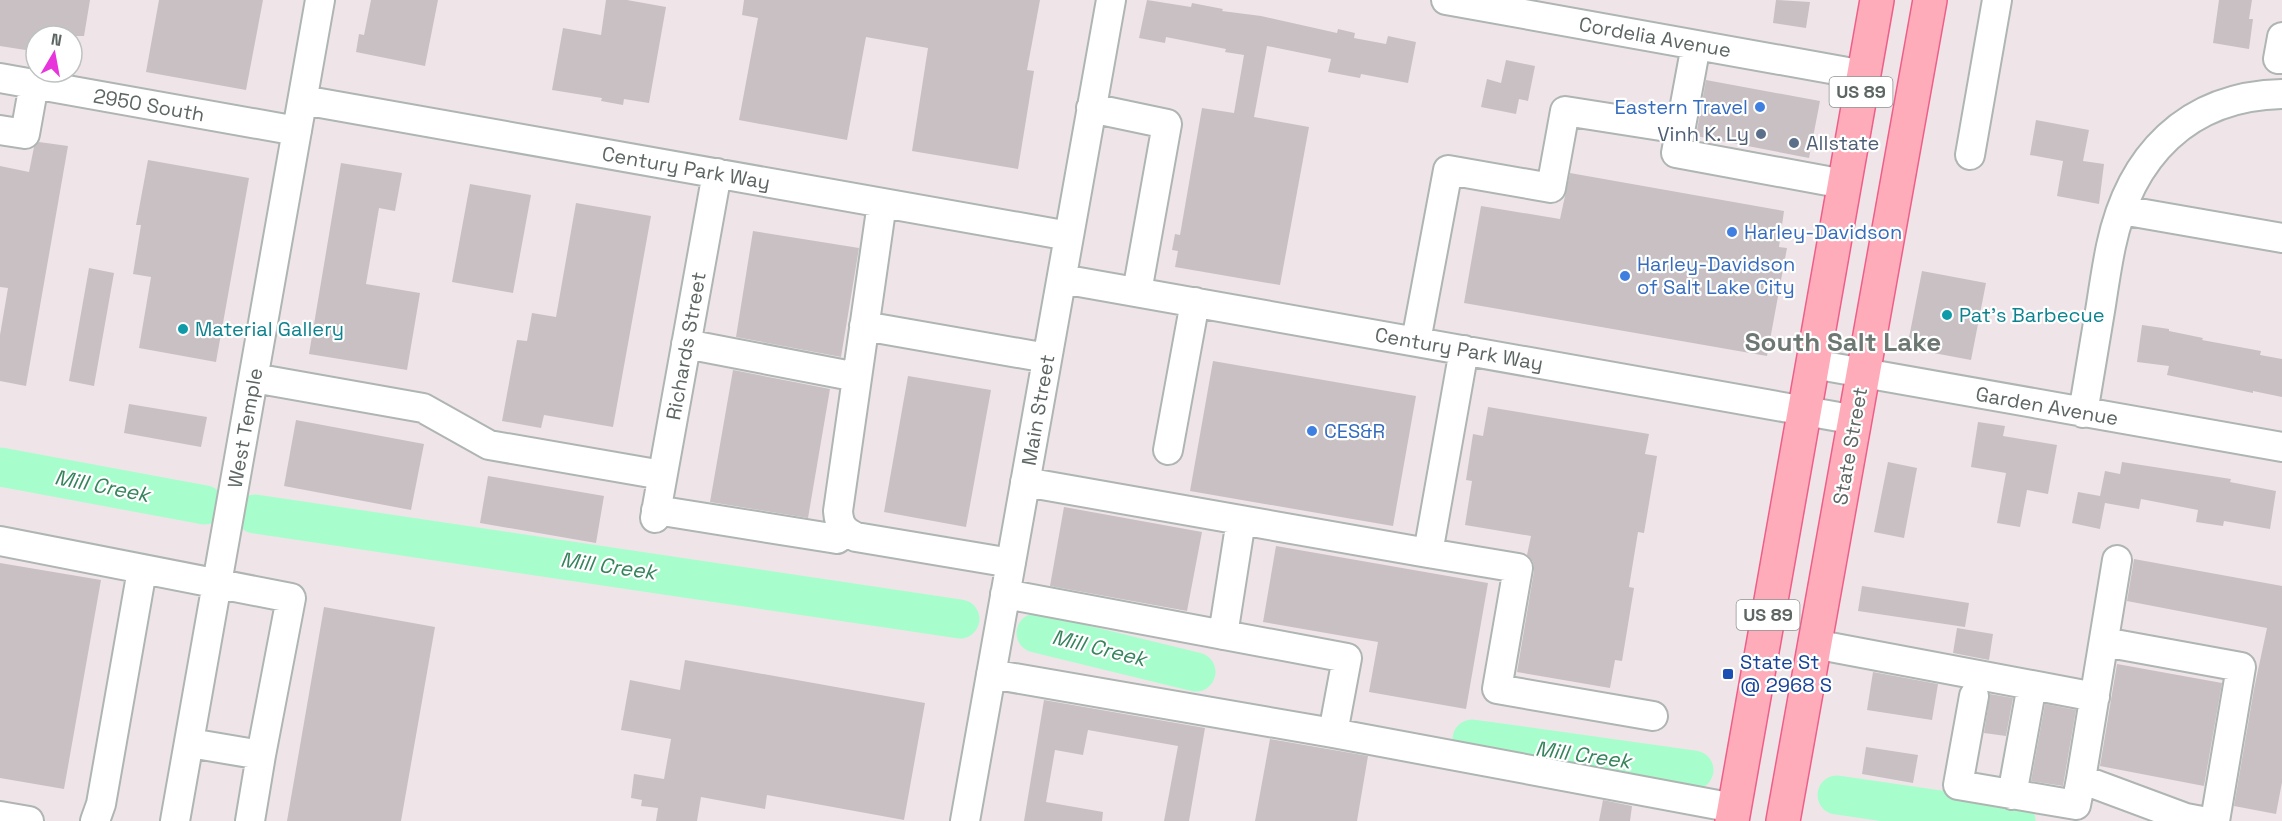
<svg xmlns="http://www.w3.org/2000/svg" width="2282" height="821" viewBox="0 0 2282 821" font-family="'Space Grotesk',sans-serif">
<rect width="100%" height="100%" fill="#efe5e8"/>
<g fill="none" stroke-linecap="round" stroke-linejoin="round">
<path stroke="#a7fecc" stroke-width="39" d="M0 467 205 505
M255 514 960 619
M1036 633 1196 672
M1472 739 1694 770
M1837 795 2016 821"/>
</g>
<path fill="#c8c0c2" d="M0 0H90L84 36H34L32 51 0 46Z
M159 0H263L246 90 146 72Z
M371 0H438L425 66 356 52 359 34 364 35Z
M606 0H627L666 7 649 103 624 99 623 105 601 101 602 98 552 90 563 28 601 35Z
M744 0H1040L1027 70 1034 71 1018 169 912 151 928 48 866 37 847 140 739 120 758 18 742 15Z
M1147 0 1191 7 1192 3 1223 9 1222 11 1261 16 1337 33 1338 29 1355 33 1354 38 1386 44 1388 36 1416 42 1408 83 1361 74 1360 78 1328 72 1331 59 1267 46 1254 117 1309 127 1280 285 1175 267 1178 251 1172 250 1175 234 1180 235 1202 108 1234 113 1244 55 1225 52 1226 49 1166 37 1165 43 1139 38Z
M1776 0 1810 2 1806 28 1773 23Z
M2219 0H2252L2249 19H2253L2249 49 2213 43Z
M1506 60 1535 66 1528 101 1519 99 1516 114 1481 107 1487 79 1501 83Z
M1706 80 1820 101 1809 158 1696 136Z
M2036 120 2089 130 2083 161 2104 164 2099 204 2057 196 2063 161 2030 155Z
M39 142 68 146 26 386 0 381V335L8 288 0 287V166L29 172 34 147Z
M148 160 249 178 216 362 139 348 151 277 133 274 141 225H136Z
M341 163 402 173 395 211 379 208 366 284 420 293 407 370 309 354Z
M1570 173 1784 211 1779 247 1787 248 1767 356 1464 303 1481 206 1560 219Z
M470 184 531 195 513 293 452 282Z
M576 203 651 216 613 427 544 415 541 428 502 421 517 340 527 341 532 313 556 317Z
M753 231 859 248 841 357 736 337Z
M89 268 114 273 94 386 69 381Z
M1922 271 1986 283 1971 360 1907 348Z
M2142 325 2169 329V331L2203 338 2202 340 2261 351 2260 355 2282 359V397L2253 391V393L2167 375 2169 366 2137 362Z
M1213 361 1416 396 1393 526 1190 491Z
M733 370 830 389 808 518 710 502Z
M908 376 991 390 966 527 884 512Z
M129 404 207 417 201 447 124 433Z
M1488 407 1649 434 1645 454 1657 456 1644 533 1638 532 1629 587 1634 588 1622 661 1615 660 1610 688 1517 672 1534 571 1533 562 1527 555 1531 536 1465 525 1472 481 1466 480 1473 434 1483 436Z
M296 420 424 444 411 510 284 486Z
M1978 422 2005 426 2003 436 2057 445 2048 494 2027 490 2020 527 1997 523 2006 473 1971 467Z
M1888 462 1917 468 1904 538 1874 532Z
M2122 462 2231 479 2230 482 2276 491 2270 529 2224 521 2223 526 2196 522 2198 510 2141 499 2139 509 2105 503 2100 529 2072 523 2078 492 2100 496 2105 471 2120 474Z
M488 476 604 496 596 543 480 523Z
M1064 507 1202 532 1187 611 1050 586Z
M1276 546 1488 583 1466 709 1369 692 1378 642 1263 622Z
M2134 559 2282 586V782L2276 814 2234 806 2254 689 2267 628 2127 601Z
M0 563 101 580 64 789 0 778Z
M1862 586 1969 603 1965 627 1858 611Z
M324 607 435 627 401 821H287Z
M1957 628 1993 634 1989 660 1953 653Z
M685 660 925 703 904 820 767 795 765 809 701 797 697 821H656L658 808 641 806 642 800 631 798 634 774 664 779 671 739 621 730 630 680 680 690Z
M2117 664 2222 683 2204 786 2100 766Z
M1873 672 1938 684 1932 720 1867 710Z
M1990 694 2013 698 2006 736 1984 733Z
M1044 700 1205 728 1189 821H1164L1178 746 1088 730 1083 755 1055 750 1046 802 1103 812 1102 821H1024Z
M2045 704 2076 710 2063 786 2031 781Z
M1270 739 1368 756 1357 821H1255Z
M1866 747 1918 755 1913 783 1862 774Z
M1603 800 1632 806 1630 821H1599Z"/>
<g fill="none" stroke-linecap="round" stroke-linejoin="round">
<defs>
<path id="minor" d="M1446 0 1864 75
M2282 37 2278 59H2282
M1696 45 1676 153 1844 184
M0 78 297 131
M303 100 1069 236
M1091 108 1167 124 1137 292
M0 130 25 134 34 84
M1970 155 1997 0
M882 203 838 511C839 525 843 531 856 537L1011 563
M2122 210 2282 238
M1062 279 1856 420
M864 326 1047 358
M1416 341 1448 170 1551 188 1565 111 1680 129
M686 344 857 377
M1813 364 2282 447
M254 378 423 408 489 445 662 475
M2083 413C2089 377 2095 341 2101 305 2104 285 2107 265 2111 246 2130 156 2187 96 2282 94
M1168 450 1195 302
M1025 482 1428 553 1464 350
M656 510 831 538 837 539 846 532
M655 518 717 173
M0 541 291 598 261 755
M1428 553 1518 568 1497 689 1653 716
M2117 560 2081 779 2186 818 2202 821
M1005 594 1347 658 1333 733
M1223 635 1241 520
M2104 642 2241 667 2215 821
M1814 644 2095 697
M991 674 1333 733 1734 808
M1974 696 1958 785 2076 805 2081 779
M190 743 261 755 250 821
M2012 795 2032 685
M0 816 29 821
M95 821 101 804 142 570
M175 821 320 0
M965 821 1111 0"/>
<path id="major" d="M1732 821 1877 0
M1783 821 1930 0"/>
</defs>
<use href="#minor" stroke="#aeb5b3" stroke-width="32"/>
<use href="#major" stroke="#ef5e89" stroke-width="36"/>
<use href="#minor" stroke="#fff" stroke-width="28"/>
<use href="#major" stroke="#feacba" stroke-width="33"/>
</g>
<g fill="#3f7fe0" stroke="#fff" stroke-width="2">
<circle cx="1760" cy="107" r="6"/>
<circle cx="1732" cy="232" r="6"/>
<circle cx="1625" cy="276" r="6"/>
<circle cx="1312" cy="431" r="6"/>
</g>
<g fill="#5c6f8a" stroke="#fff" stroke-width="2">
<circle cx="1761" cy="134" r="6"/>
<circle cx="1794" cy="143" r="6"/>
</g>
<g fill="#0f9aa8" stroke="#fff" stroke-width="2">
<circle cx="1947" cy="315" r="6"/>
<circle cx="183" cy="329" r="6"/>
</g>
<rect fill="#1a4fb4" stroke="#fff" stroke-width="2" x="1722" y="668" width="12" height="12" rx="3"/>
<g text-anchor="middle" stroke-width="4.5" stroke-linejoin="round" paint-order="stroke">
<g fill="#fff" stroke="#8e9491" stroke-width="1.5">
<rect x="1829.5" y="77" width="63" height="30" rx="4.5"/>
<rect x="1736.5" y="600" width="63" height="30" rx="4.5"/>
</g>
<g font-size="18" font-weight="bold" fill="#5d6662">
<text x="1861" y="98">US 89</text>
<text x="1768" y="621">US 89</text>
</g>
<g font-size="20" fill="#5d6662" stroke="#fff">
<text transform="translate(1655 37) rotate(10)" y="7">Cordelia Avenue</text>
<text transform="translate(149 105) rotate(10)" y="7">2950 South</text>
<text transform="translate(686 168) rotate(10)" y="7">Century Park Way</text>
<text transform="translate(686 346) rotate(-80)" y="7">Richards Street</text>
<text transform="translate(1459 349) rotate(10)" y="7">Century Park Way</text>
<text transform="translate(2047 406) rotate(10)" y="7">Garden Avenue</text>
<text transform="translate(1038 410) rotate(-80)" y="7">Main Street</text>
<text transform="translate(245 428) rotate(-80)" y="7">West Temple</text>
<text transform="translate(1850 446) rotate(-80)" y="7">State Street</text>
</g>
<g font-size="20" fill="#366cbe" stroke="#fff" text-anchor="start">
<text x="1748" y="114" text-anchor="end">Eastern Travel</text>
<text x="1744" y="239">Harley-Davidson</text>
<text x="1637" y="271">Harley-Davidson<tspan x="1637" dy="23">of Salt Lake City</tspan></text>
<text x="1324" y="438">CES&amp;R</text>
</g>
<g font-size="20" fill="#4e5e75" stroke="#fff" text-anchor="end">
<text x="1749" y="141">Vinh K. Ly</text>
<text x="1806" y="150" text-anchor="start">Allstate</text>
</g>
<g font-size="20" fill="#0d838f" stroke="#fff" text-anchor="start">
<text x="1959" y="322">Pat's Barbecue</text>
<text x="195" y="336">Material Gallery</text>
</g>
<g font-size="20" fill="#164399" stroke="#fff" text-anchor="start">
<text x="1740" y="669">State St<tspan x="1740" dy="23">@ 2968 S</tspan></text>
</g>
<g font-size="21" font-style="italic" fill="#35845c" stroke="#fff">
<text transform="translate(102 486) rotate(11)" y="7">Mill Creek</text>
<text transform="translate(608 566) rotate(8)" y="7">Mill Creek</text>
<text transform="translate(1099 648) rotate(14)" y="7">Mill Creek</text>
<text transform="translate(1583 755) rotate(8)" y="7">Mill Creek</text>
</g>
<g font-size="26" font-weight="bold" fill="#6e7873" stroke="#fff">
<text x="1843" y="351">South Salt Lake</text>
</g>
</g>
<g transform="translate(54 54) rotate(10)"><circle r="28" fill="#ffffff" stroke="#bec2c0" stroke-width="1.5"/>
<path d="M0-4.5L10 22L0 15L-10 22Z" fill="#e734db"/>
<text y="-9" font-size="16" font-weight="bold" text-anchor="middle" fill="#5d6662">N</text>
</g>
</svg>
